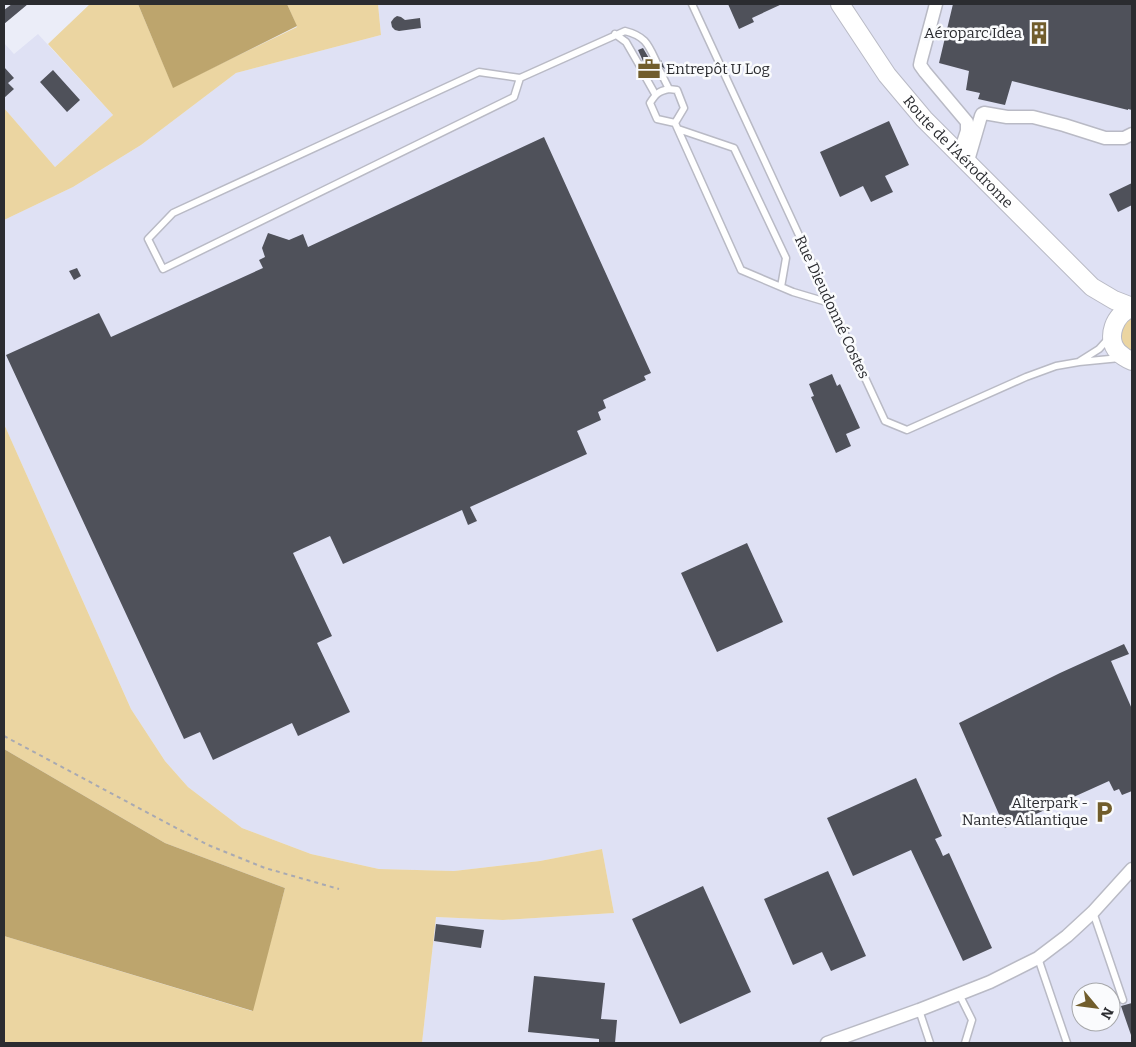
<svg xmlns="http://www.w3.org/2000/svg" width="1136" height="1047" viewBox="0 0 1136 1047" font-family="Bitter,serif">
<rect width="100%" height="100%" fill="#ebedf8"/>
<path fill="#dfe1f4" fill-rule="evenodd" d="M378 4H1132V1043H422L436 917 503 920 614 913 602 849 540 861 454 871 379 869 311 854 242 828 188 787 165 761 131 709 4 424V220L73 187 141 145 236 73 381 35ZM1081 992H1111V1022H1081Z
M38 34 113 115 55 167 4 108V43L14 54Z"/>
<path fill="#ebd5a1" d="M90 4H138L173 87 297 27 287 4H378L381 35 236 73 141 145 73 187 4 220V108L55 167 113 115 48 44Z
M1132 316V353L1128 351 1120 340 1121 326Z
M4 424 131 709 165 761 188 787 242 828 311 854 379 869 454 871 540 861 602 849 614 913 503 920 436 917 422 1043H4V936L252 1011 285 888 165 843 4 749Z"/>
<path fill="#bda56d" d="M138 4H287L297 26 173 88Z
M4 749 165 843 285 888 253 1011 4 936Z"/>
<path fill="#4f515a" d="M12 4H28L4 24V10Z
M728 4H782L752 18 754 22 739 29Z
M953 4H1132V110L1128 109V110L1012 81 1005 105 978 99 980 93 966 90 969 71 939 63Z
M397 16 401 17 405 20 420 18 421 28 399 31 395 30 392 27 391 22 394 18Z
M643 48 653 65 656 66 659 65 660 63 661 60 665 69 662 67 658 66 656 69V73L650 76 648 74 644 73 641 78 639 72H644L646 68 638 50Z
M4 67 14 78 8 83 14 89 4 98Z
M53 70 80 100 67 112 40 82Z
M889 121 909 165 885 176 893 192 871 202 863 186 840 197 820 152Z
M544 137 651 373 644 376 646 380 603 400 606 408 598 412 601 420 577 431 587 454 470 507 477 521 468 525 462 510 343 564 330 536 293 553 332 636 317 643 350 712 298 736 292 723 213 760 200 732 184 739 6 355 99 313 111 337 263 268 259 260 265 257 262 248 268 233 289 240 303 234 308 247Z
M1132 183V205L1118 212 1109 194Z
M77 268 81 276 74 280 69 271Z
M832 374 837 386 840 384 860 428 846 434 851 446 836 453 811 397 814 396 809 384Z
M747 543 783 622 717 652 681 573Z
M1124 644 1129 654 1111 661 1132 709V791L1122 795 1119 789 1114 791 1109 781 1005 828 959 723 1060 673Z
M916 778 942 836 935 839 940 849 943 856 949 853 992 948 963 961 911 850 853 876 827 818Z
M828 871 866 956 831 971 822 952 793 965 764 899Z
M703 886 751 992 680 1024 632 919Z
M436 924 484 930 481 948 434 941Z
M534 976 605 983 601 1019 617 1020 615 1043H599V1039L528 1032Z
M1132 1003V1035H1131L1121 1006Z"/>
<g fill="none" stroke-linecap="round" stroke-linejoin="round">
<defs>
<path id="lane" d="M692 4 885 421 907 430 1026 377 1056 366 1079 362 1120 358
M615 34 626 42 641 68
M660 71 669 89
M520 78 514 97 163 269 148 239 173 213 479 72 520 78 625 31C645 36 648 44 656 61
M646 78 655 94
M669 89 677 90 684 108 675 123 657 119 650 103C655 95 658 91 669 89Z
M675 123 741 270 793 292 830 303
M678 129 734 148 786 258 781 287
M1080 361 1099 349 1109 338
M1093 912 1123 1000
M1038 958 1067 1043
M959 994 972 1020 965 1043
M919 1010 930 1043"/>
<path id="street" d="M936 4 921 60 920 65 925 72 967 122V131L959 155
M967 164 981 116 982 114 984 113 1007 117H1033L1064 125 1105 138H1124L1132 134
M827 1043 919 1010 990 982 1038 958 1067 936 1093 912 1132 869"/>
<g id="secondary">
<path id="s1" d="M840 4 887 75 924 119 1092 287 1114 300 1132 307"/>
<path d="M1132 308C1115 313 1105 338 1118 352 1122 356 1127 359 1132 361"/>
</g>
</defs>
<use href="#lane" stroke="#b9bac5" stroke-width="9"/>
<use href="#street" stroke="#b9bac5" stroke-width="15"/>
<use href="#secondary" stroke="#b9bac5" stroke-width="20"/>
<path stroke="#a8a9b2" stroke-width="2" stroke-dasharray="4 4" stroke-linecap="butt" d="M4 736 208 845 265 868 339 889"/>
<use href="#lane" stroke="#fff" stroke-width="6"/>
<use href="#street" stroke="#fff" stroke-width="12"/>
<use href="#secondary" stroke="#fff" stroke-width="18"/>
</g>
<defs>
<symbol id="building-bare" viewBox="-9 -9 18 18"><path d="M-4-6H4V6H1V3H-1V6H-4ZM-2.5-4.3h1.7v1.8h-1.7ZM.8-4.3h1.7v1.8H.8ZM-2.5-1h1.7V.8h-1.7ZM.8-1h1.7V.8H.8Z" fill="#715d2c" stroke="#fafbfd" stroke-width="2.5" paint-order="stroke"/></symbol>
<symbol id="office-bare" viewBox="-9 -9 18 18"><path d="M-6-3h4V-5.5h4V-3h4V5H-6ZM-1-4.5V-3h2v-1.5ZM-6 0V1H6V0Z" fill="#715d2c" stroke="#fafbfd" stroke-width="2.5" paint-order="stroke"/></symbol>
<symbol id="parking-bare" viewBox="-9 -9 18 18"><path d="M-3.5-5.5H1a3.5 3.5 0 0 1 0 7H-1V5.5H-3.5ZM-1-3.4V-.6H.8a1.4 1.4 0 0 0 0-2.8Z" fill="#715d2c" stroke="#fafbfd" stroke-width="2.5" paint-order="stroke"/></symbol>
</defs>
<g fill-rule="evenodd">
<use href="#building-bare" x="1023" y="17" width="32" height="32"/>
<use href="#office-bare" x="633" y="53" width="32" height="32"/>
<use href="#parking-bare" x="1088" y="796" width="32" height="32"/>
</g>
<g text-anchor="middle" stroke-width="5" stroke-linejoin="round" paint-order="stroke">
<g font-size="15" fill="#2b2c30" stroke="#fafbfd" text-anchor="end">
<text x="1022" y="38">Aéroparc Idea</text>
<text x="666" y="74" text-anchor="start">Entrepôt U Log</text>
<text x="1088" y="808">Alterpark -<tspan x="1088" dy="17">Nantes Atlantique</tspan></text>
</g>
<g font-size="15" fill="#2b2c30" stroke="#fafbfd">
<text dy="5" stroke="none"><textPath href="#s1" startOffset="190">Route de l'Aérodrome</textPath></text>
<text transform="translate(832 307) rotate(65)" y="5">Rue Dieudonné Costes</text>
</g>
</g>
<rect width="1136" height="1047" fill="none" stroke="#2b2c30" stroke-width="10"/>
<g transform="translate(1096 1007) rotate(119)"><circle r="24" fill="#fafbfd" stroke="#a7a8ab"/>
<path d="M0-4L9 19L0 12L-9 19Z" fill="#715d2c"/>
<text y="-8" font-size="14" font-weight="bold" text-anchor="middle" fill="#2b2c30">N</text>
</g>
</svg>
